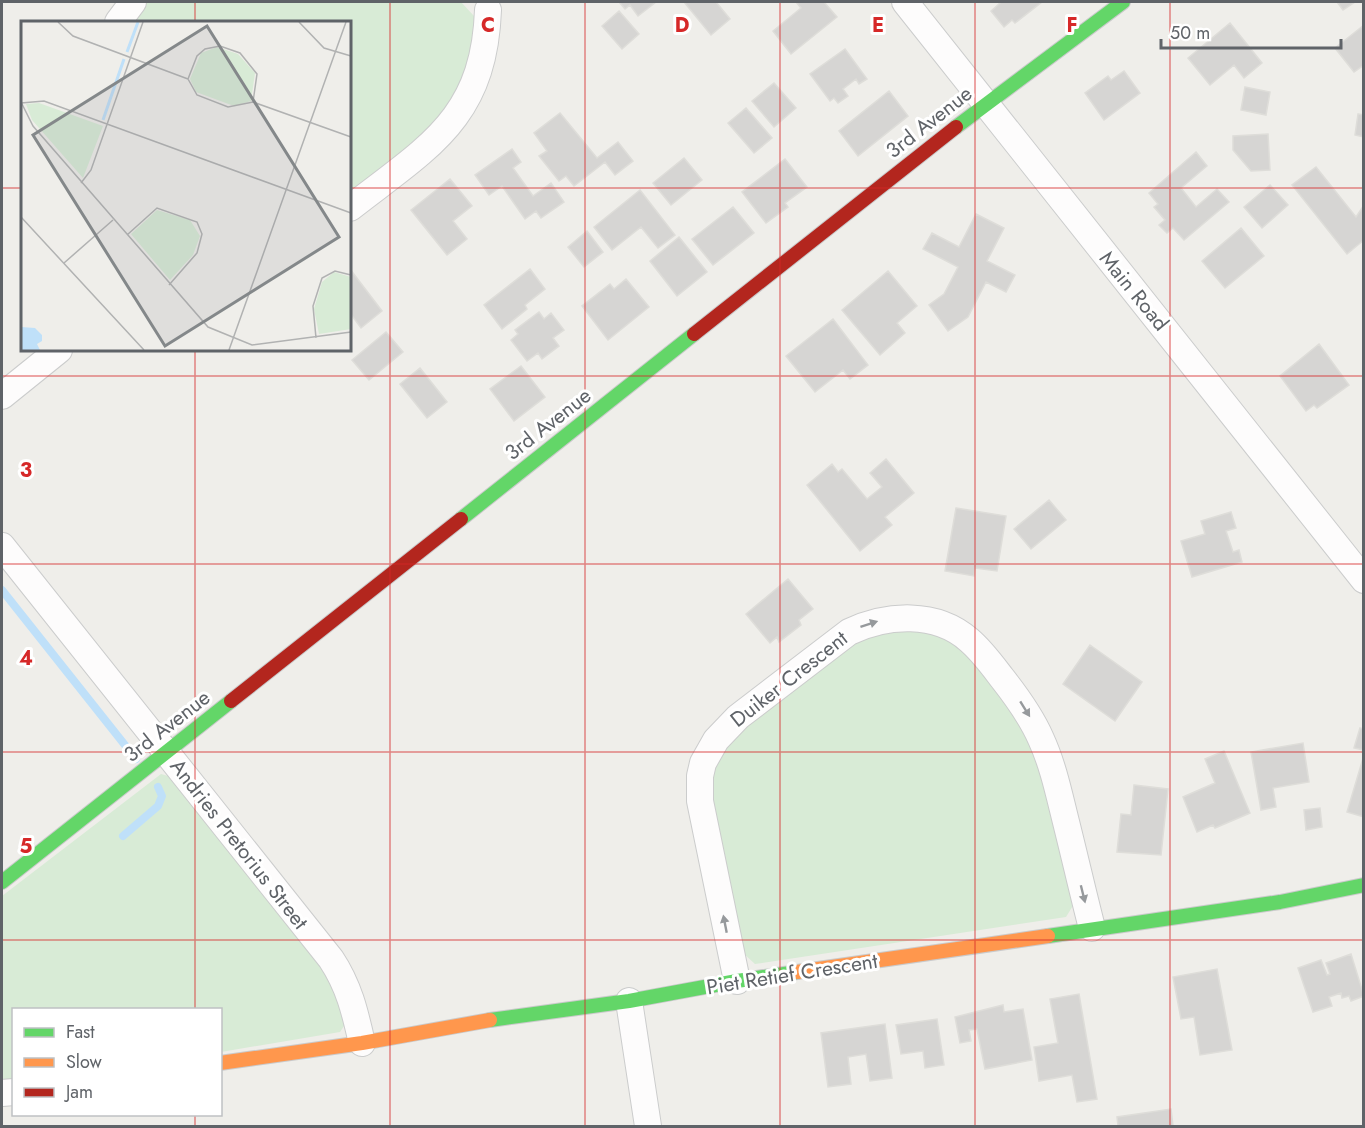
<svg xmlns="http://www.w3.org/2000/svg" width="1365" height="1128" viewBox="0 0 1365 1128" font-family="Jost,sans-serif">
<rect width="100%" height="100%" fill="#efeeea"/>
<path fill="#d8ebd6" d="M141 2H461L474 16 477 25 465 83 441 123 350 197V22H125Z
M921 630 956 642 992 681 1025 732 1042 773 1074 904 1066 917 755 964 743 953 710 802 712 768 730 737 867 633Z
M161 774 175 778 333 980 346 1023 340 1032 221 1052 220 1010H14L13 1081 2 1083V896Z"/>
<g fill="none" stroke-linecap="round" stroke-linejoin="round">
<path stroke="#bfe0f9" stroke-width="8" d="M2 590 136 759
M123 836 158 806 162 796 158 787"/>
</g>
<path fill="#d6d5d3" stroke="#deddd9" stroke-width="1.5" d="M619 2H656L638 16 630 5 625 9Z
M684 2H716L730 19 711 35Z
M796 2H824L837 17 791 54 773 31 801 8Z
M998 2H1042L1015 23 1012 20 1004 27 991 11 1000 3Z
M1337 2H1355L1343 10Z
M619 11 639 34 622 49 602 26Z
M1230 23 1262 63 1244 78 1234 65 1210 85 1188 58Z
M1364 25V65L1354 72 1335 48Z
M845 49 867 79 859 84 856 79 843 89 848 96 838 103 834 98 830 101 810 74Z
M1124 71 1140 93 1104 120 1085 93 1108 76 1111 80Z
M774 83 796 108 774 127 752 101Z
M1245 87 1270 92 1266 115 1241 110Z
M889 91 908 116 858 156 839 131Z
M746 108 772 138 754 153 728 123Z
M560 113 597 158 618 142 633 161 615 175 605 162 574 186 566 176 559 181 539 156 547 151 534 133Z
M1358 114 1364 115V137L1355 135Z
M1268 134 1270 170 1251 171 1233 150V136Z
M512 149 521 162 513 168 533 196 551 183 564 202 541 218 536 211 525 219 502 186 489 195 475 175Z
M1196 152 1207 166 1181 188 1196 207 1217 189 1229 202 1184 240 1173 228 1167 233 1159 225 1165 220 1154 207 1158 204 1149 193Z
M684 158 702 180 671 205 653 183Z
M785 159 807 187 785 203 788 207 766 223 742 192Z
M1316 167 1356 217 1364 205V240L1347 254 1292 185Z
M450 179 472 206 453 221 467 239 447 255 411 210Z
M1270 185 1288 205 1262 228 1244 207Z
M640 190 675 235 658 248 641 227 612 250 594 227Z
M733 207 754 233 713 265 692 239Z
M976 214 1004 228 987 261 1015 275 1006 292 986 282 968 317 948 331 929 305 944 294 958 267 923 249 932 233 959 247Z
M1241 228 1264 256 1225 288 1202 261Z
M587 231 603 252 584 267 568 247Z
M679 237 707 272 677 296 650 261Z
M350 269 382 311 361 328 350 313Z
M530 269 545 289 525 305 527 309 502 329 484 305Z
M888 271 917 306 897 323 905 333 880 355 842 310Z
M626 279 649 307 608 340 582 306 610 284 614 289Z
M539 312 544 319 551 313 564 330 553 338 559 346 542 359 538 353 527 361 511 340 518 334 515 330Z
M833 319 868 365 850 379 843 370 815 392 786 356Z
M386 332 403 352 369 380 352 360Z
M1319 344 1349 385 1317 408 1314 405 1306 411 1280 376Z
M521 366 545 397 514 421 490 389Z
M420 368 447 402 427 418 400 384Z
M886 459 914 493 885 517 892 525 860 551 807 485 832 464 838 472 842 469 867 499 882 487 870 473Z
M1049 500 1066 520 1031 549 1014 529Z
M956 508 1006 516 997 571 975 568 974 576 945 571Z
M1231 512 1236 528 1226 531 1233 552 1239 550 1242 562 1192 577 1181 541 1205 534 1201 521Z
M788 579 813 609 799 620 801 625 779 642 777 637 770 643 746 614Z
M1090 645 1142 682 1115 721 1063 684Z
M1360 728 1364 729V750L1354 748Z
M1303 743 1309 782 1273 788 1276 807 1261 810 1251 752Z
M1224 751 1250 813 1215 828 1213 825 1197 832 1183 797 1215 783 1205 759Z
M1364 755V817L1347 812Z
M1134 785 1168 789 1161 855 1117 852 1121 814 1131 815Z
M1320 808 1322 827 1306 830 1304 810Z
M1351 954 1364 996 1351 1001 1349 996 1342 998 1341 993 1329 997 1332 1006 1313 1012 1298 968 1321 960 1327 975 1330 974 1326 963Z
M1217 969 1232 1050 1200 1055 1194 1017 1181 1019 1173 977Z
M1079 994 1097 1099 1077 1102 1072 1075 1039 1081 1034 1047 1058 1043 1050 999Z
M1003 1005 1004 1012 1023 1009 1032 1060 985 1069 977 1029 969 1030 971 1041 960 1043 955 1017Z
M937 1019 944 1065 925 1068 923 1051 901 1054 896 1025Z
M885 1024 892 1078 870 1081 866 1054 848 1057 851 1084 828 1087 821 1033Z
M1171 1109 1173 1126H1118L1117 1117Z"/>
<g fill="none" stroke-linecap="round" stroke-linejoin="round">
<defs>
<path id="street" d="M905 2 1364 580
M118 22 133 2
M350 208C428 147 484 119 488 10
M2 396 59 350
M2 546 331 959C349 986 355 1012 362 1043
M737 981 700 801V776L703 763 716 740 738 717 849 632C887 614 936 611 969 640 982 651 992 665 1002 678 1017 697 1031 716 1041 739 1053 765 1059 794 1066 822 1075 858 1083 893 1092 928
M629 1001 648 1126
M2 1093 14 1092"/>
<path id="fast" d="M956 127 1123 2
M461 519 694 334
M2 882 231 701
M1048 936 1280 902 1364 885
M490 1020 629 1001 737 981 797 972"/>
<path id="slow" d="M797 972 1048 936
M220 1063 362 1043 490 1020"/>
<path id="jam" d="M694 334 956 127
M231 701 461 519"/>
</defs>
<use href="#street" stroke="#cbcccc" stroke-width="28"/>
<use href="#fast" stroke="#cacacb" stroke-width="16"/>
<use href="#slow" stroke="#cacacb" stroke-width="16"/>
<use href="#jam" stroke="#cacacb" stroke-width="16"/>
<use href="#street" stroke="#fdfcfc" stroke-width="26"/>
<use href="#fast" stroke="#63d668" stroke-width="14"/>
<use href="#slow" stroke="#ff974d" stroke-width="14"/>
<use href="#jam" stroke="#b3261e" stroke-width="14"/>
</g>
<defs><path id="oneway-solid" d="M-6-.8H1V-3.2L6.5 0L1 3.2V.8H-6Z" transform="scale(1.5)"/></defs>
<g fill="#96999c">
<use href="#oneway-solid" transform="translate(869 624) rotate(-18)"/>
<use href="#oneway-solid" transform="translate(1025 709) rotate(58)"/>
<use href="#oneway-solid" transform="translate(1083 894) rotate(76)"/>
<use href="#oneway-solid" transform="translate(725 924) rotate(-101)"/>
</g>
<path fill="none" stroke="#d62828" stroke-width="1.5" stroke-opacity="0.55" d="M195 2V22M390 2V1126M585 2V1126M780 2V1126M975 2V1126M1170 2V1126M2 188H22M350 188H1364M195 350V1010M2 376H1364M2 564H1364M2 752H1364M2 940H1364M195 1114V1126"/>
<g text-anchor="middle" stroke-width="6" stroke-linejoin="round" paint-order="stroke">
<g font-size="21" fill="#5f6368" stroke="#fff">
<text transform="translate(929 122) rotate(-38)" y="7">3rd Avenue</text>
<text transform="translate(1134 291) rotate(51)" y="7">Main Road</text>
<text transform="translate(548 424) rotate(-38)" y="7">3rd Avenue</text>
<text transform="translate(789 679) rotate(-38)" y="7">Duiker Crescent</text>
<text transform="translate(167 726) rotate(-38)" y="7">3rd Avenue</text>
<text transform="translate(239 844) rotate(52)" y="7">Andries Pretorius Street</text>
<text transform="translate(792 974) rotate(-9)" y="7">Piet Retief Crescent</text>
</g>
</g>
<g transform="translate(21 21)">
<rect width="330" height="330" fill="#efeeea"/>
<path d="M196 26 217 33 234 52 230 80 213 85 175 71 169 58 180 32ZM18 82 82 105 62 157 11 99 5 83ZM136 189 169 199 179 215 172 234 149 259 110 213ZM313 251 330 256V308L298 313 293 288 301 261Z" fill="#d8ebd6"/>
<path d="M0 306 14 307 21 314V320L16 323 19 329H0Z" fill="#bfe0f9"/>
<path fill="none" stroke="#bfe0f9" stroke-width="3" d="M106 31 117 1M82 99 103 38"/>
<path fill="none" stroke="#b1b2b2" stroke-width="1.5" d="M37 1 52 15 167 58M278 1 303 27 330 35M167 58 176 74 207 86 232 81 330 116M167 58 176 35 184 28 199 25 219 32 236 53 232 81M0 81 12 105 187 306 231 324 330 311M0 82 23 80 330 192M60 162 70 149 122 1M0 196 123 329M106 214 136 187 176 201 181 213 176 232 148 264M43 242 92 199M295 317 292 285 301 257 314 250 330 254M208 329 325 1"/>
<path fill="#84888a" fill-opacity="0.15" stroke="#84888a" stroke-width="3" d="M186 5 318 216 144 325 12 114Z"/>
<rect width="330" height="330" fill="none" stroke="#5f6368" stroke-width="3"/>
</g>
<g font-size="20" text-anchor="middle" font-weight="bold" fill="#d62828" stroke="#fff" stroke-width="6" stroke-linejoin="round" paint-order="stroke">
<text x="488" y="32">C</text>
<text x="682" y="32">D</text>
<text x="878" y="32">E</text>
<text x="1072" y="32">F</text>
<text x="26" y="477">3</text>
<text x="26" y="665">4</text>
<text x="26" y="853">5</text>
</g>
<rect width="1365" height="1128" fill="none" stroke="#5f6368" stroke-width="6"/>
<rect x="12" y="1008" width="210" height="108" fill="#ffffff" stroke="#bfc1c3" stroke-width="1.5"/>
<rect x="24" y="1028" width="30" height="9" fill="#63d668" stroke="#bfc1c3" stroke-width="1.5"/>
<text x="66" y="1038" font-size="18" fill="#5f6368">Fast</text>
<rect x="24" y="1058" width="30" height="9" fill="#ff974d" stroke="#bfc1c3" stroke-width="1.5"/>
<text x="66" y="1068" font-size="18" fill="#5f6368">Slow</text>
<rect x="24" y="1088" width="30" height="9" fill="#b3261e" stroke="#bfc1c3" stroke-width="1.5"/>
<text x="66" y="1098" font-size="18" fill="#5f6368">Jam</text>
<path d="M1161 39v9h180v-9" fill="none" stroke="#5f6368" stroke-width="3"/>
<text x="1170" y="39" font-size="18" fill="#5f6368" stroke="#ffffff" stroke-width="4.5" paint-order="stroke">50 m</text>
</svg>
